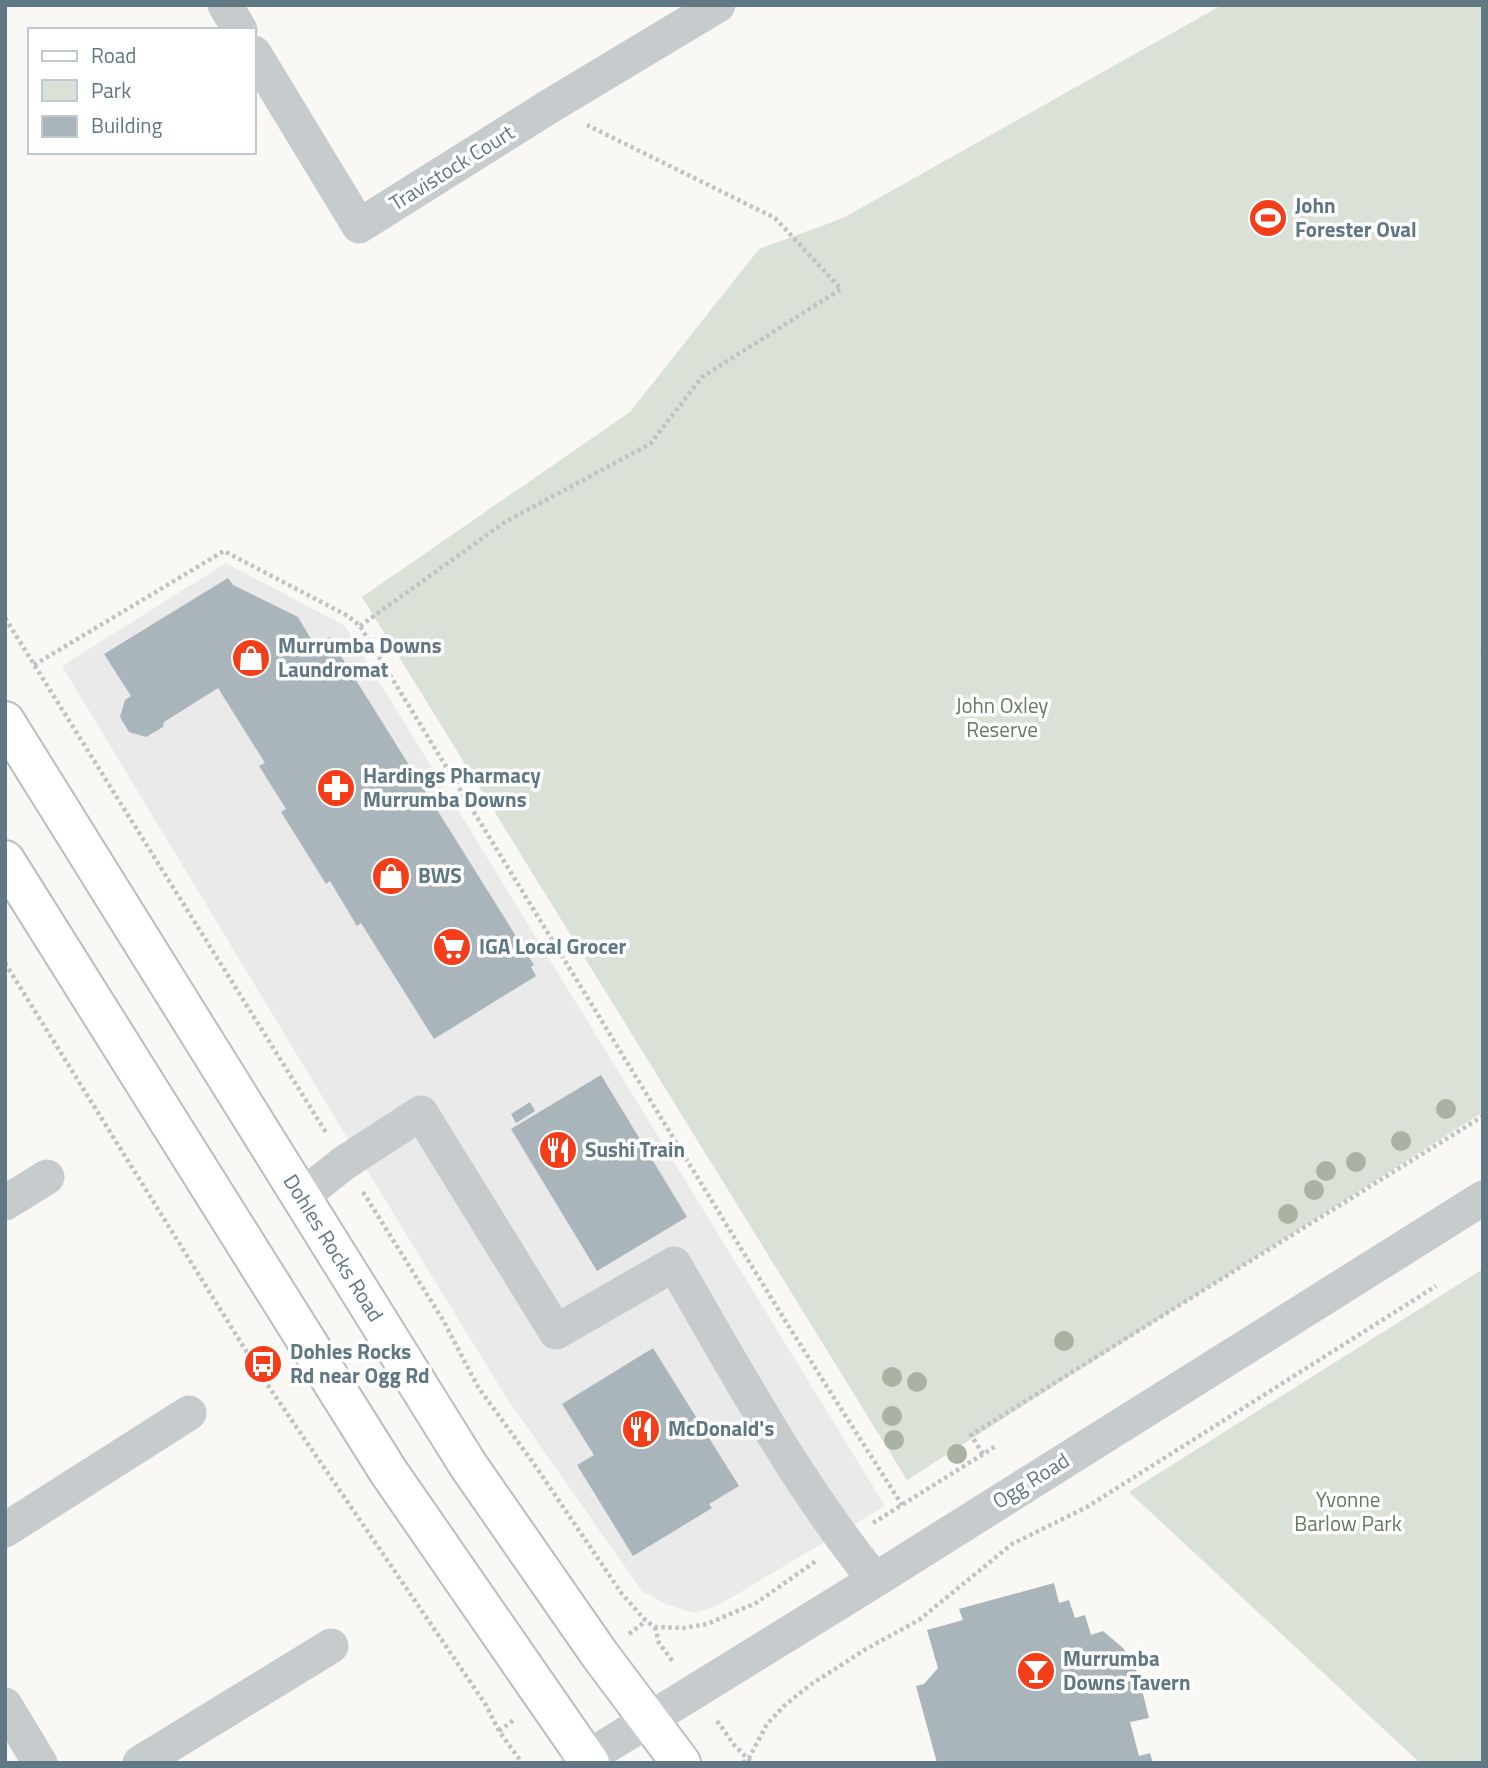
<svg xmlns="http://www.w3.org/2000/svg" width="1488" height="1768" viewBox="0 0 1488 1768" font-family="'Titillium Web',sans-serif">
<rect width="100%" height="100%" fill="#f9f8f5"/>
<path fill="#e9eae9" d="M226 563 345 626 885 1506 719 1605 694 1613 665 1604 642 1591 506 1397 357 1154 62 666Z"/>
<path fill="#dae1d6" d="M1222 5H1483V1112L907 1480 362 597 630 412 759 249 843 218Z
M1483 1269V1763H1420L1129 1492Z"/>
<path fill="#a9b5bb" d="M228 578 233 585 298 617 315 646 329 637 534 965 531 967 536 976 434 1039 361 923 357 926 330 881 326 884 281 812 286 809 259 766 265 763 218 688 164 722 163 727 146 737 129 732 120 717 125 700 131 696 104 654Z
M601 1075 687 1217 597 1271 511 1129Z
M530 1102 535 1111 516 1123 511 1114Z
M653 1348 739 1486 709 1504 712 1508 633 1556 577 1465 594 1455 562 1404Z
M1054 1583 1059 1603 1069 1600 1075 1618 1085 1615 1091 1635 1103 1631 1123 1648 1131 1660 1138 1674 1149 1718 1130 1722 1139 1756 1150 1753 1153 1763H937L916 1686 924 1684 938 1668 927 1630 963 1620 959 1609Z"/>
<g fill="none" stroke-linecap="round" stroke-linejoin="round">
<defs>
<g id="major">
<path id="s1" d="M5 721 468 1465 600 1655 681 1763"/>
<path d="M5 860 388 1471 590 1763"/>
</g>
</defs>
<use href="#major" stroke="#b8bec1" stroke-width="42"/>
<path stroke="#bfc3c4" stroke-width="4.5" stroke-dasharray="3.5 3.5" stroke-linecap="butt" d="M5 618 327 1134
M360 626 505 522 650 444 702 377 841 289 775 218 587 125
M1483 650V653
M34 665 224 551 348 616 360 626 786 1322 902 1505
M5 963 263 1378 486 1705 499 1731 522 1763
M363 1192 443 1320 478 1387 534 1464 622 1594 646 1621 655 1627 684 1628 707 1624 756 1603 816 1561
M983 1454 971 1435 1483 1116
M873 1523 996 1446
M655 1627 659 1643 674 1663
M629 1634 646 1621
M717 1721 735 1746 752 1763
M499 1731 515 1719
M743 1763 749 1758 767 1724 785 1705 810 1685 866 1649 919 1620 1012 1544 1087 1507 1436 1286"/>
<path stroke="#c6cbce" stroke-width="35" d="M225 5 240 30
M254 53 359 226 550 106 718 5
M301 1197 344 1163 421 1113 556 1332 674 1264C737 1372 796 1483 875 1580
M5 1203 47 1177
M5 1530 189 1413
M5 1705 40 1763
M140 1763 331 1646
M579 1763 875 1580 1483 1198"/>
<use href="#major" stroke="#fff" stroke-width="38"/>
</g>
<g fill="#a9b3a3">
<circle cx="1446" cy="1109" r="10"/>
<circle cx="1401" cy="1141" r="10"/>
<circle cx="1356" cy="1162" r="10"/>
<circle cx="1326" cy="1171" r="10"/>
<circle cx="1314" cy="1190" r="10"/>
<circle cx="1288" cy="1214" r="10"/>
<circle cx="1064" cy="1341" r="10"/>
<circle cx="892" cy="1377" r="10"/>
<circle cx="917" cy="1382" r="10"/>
<circle cx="892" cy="1416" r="10"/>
<circle cx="894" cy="1440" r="10"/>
<circle cx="957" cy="1454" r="10"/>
</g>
<defs>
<symbol id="stadium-disc" viewBox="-11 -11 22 22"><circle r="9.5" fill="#f43e1a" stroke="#fff"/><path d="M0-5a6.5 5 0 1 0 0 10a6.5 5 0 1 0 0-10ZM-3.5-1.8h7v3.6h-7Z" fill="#fff"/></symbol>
<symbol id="shop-disc" viewBox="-11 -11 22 22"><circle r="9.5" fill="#f43e1a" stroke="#fff"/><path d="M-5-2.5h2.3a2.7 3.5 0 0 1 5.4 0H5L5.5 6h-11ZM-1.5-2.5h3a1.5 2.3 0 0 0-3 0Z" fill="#fff"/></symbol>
<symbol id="pharmacy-disc" viewBox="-11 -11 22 22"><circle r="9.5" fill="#f43e1a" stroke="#fff"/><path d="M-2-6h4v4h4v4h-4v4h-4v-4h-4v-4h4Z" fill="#fff"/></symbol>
<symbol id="supermarket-disc" viewBox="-11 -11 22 22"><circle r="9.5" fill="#f43e1a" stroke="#fff"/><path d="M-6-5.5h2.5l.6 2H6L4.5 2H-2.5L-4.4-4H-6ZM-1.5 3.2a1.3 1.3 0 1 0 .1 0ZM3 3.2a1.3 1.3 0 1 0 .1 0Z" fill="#fff"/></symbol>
<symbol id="restaurant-disc" viewBox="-11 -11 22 22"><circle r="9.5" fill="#f43e1a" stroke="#fff"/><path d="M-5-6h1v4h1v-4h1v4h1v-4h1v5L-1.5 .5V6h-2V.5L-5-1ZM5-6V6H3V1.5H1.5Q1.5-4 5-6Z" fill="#fff"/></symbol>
<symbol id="bus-disc" viewBox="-11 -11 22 22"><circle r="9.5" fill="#f43e1a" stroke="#fff"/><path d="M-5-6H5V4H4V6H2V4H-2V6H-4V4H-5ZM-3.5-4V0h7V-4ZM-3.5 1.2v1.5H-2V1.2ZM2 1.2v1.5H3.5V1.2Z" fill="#fff"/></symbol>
<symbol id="bar-disc" viewBox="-11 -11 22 22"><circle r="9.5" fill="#f43e1a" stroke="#fff"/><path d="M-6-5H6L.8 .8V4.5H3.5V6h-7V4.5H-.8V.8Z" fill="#fff"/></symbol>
</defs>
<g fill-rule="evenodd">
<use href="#stadium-disc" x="1246" y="196" width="44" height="44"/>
<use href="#shop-disc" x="229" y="636" width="44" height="44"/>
<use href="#pharmacy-disc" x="314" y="766" width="44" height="44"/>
<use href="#shop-disc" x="369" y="854" width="44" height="44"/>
<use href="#supermarket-disc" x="430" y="925" width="44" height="44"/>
<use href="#restaurant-disc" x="536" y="1128" width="44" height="44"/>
<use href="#bus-disc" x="241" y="1342" width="44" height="44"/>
<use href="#restaurant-disc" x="619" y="1407" width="44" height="44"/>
<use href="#bar-disc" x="1014" y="1649" width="44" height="44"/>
</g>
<g text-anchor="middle" stroke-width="7" stroke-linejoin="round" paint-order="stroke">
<g font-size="21" fill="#607784" stroke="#fff">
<text transform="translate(452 168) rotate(-32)" y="7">Travistock Court</text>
<text dy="7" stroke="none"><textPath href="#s1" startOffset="621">Dohles Rocks Road</textPath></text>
<text transform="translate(1031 1481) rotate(-32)" y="7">Ogg Road</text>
</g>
<g font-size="21" font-weight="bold" fill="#607784" stroke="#fff" text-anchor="start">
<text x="1295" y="213">John<tspan x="1295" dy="24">Forester Oval</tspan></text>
<text x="278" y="653">Murrumba Downs<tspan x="278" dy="24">Laundromat</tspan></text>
<text x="363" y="783">Hardings Pharmacy<tspan x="363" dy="24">Murrumba Downs</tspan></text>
<text x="418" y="883">BWS</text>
<text x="479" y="954">IGA Local Grocer</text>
<text x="585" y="1157">Sushi Train</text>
<text x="290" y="1359">Dohles Rocks<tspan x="290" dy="24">Rd near Ogg Rd</tspan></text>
<text x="668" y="1436">McDonald's</text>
<text x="1063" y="1666">Murrumba<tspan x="1063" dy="24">Downs Tavern</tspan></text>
</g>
<g font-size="21" fill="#677a60" stroke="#fff">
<text x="1002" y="713">John Oxley<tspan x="1002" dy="24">Reserve</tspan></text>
<text x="1348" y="1507">Yvonne<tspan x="1348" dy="24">Barlow Park</tspan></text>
</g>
</g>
<rect width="1488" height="1768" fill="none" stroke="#607784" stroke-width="14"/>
<rect x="28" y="28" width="228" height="126" fill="#ffffff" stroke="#bfc9ce" stroke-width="2"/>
<rect x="42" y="51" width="35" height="10" fill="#ffffff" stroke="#bfc9ce" stroke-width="2"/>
<text x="91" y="63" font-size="21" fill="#607784">Road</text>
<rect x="42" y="80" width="35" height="21" fill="#dae1d6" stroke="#bfc9ce" stroke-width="2"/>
<text x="91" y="98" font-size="21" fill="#607784">Park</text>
<rect x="42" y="116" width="35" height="21" fill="#a9b5bb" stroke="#bfc9ce" stroke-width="2"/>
<text x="91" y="133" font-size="21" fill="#607784">Building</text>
</svg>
